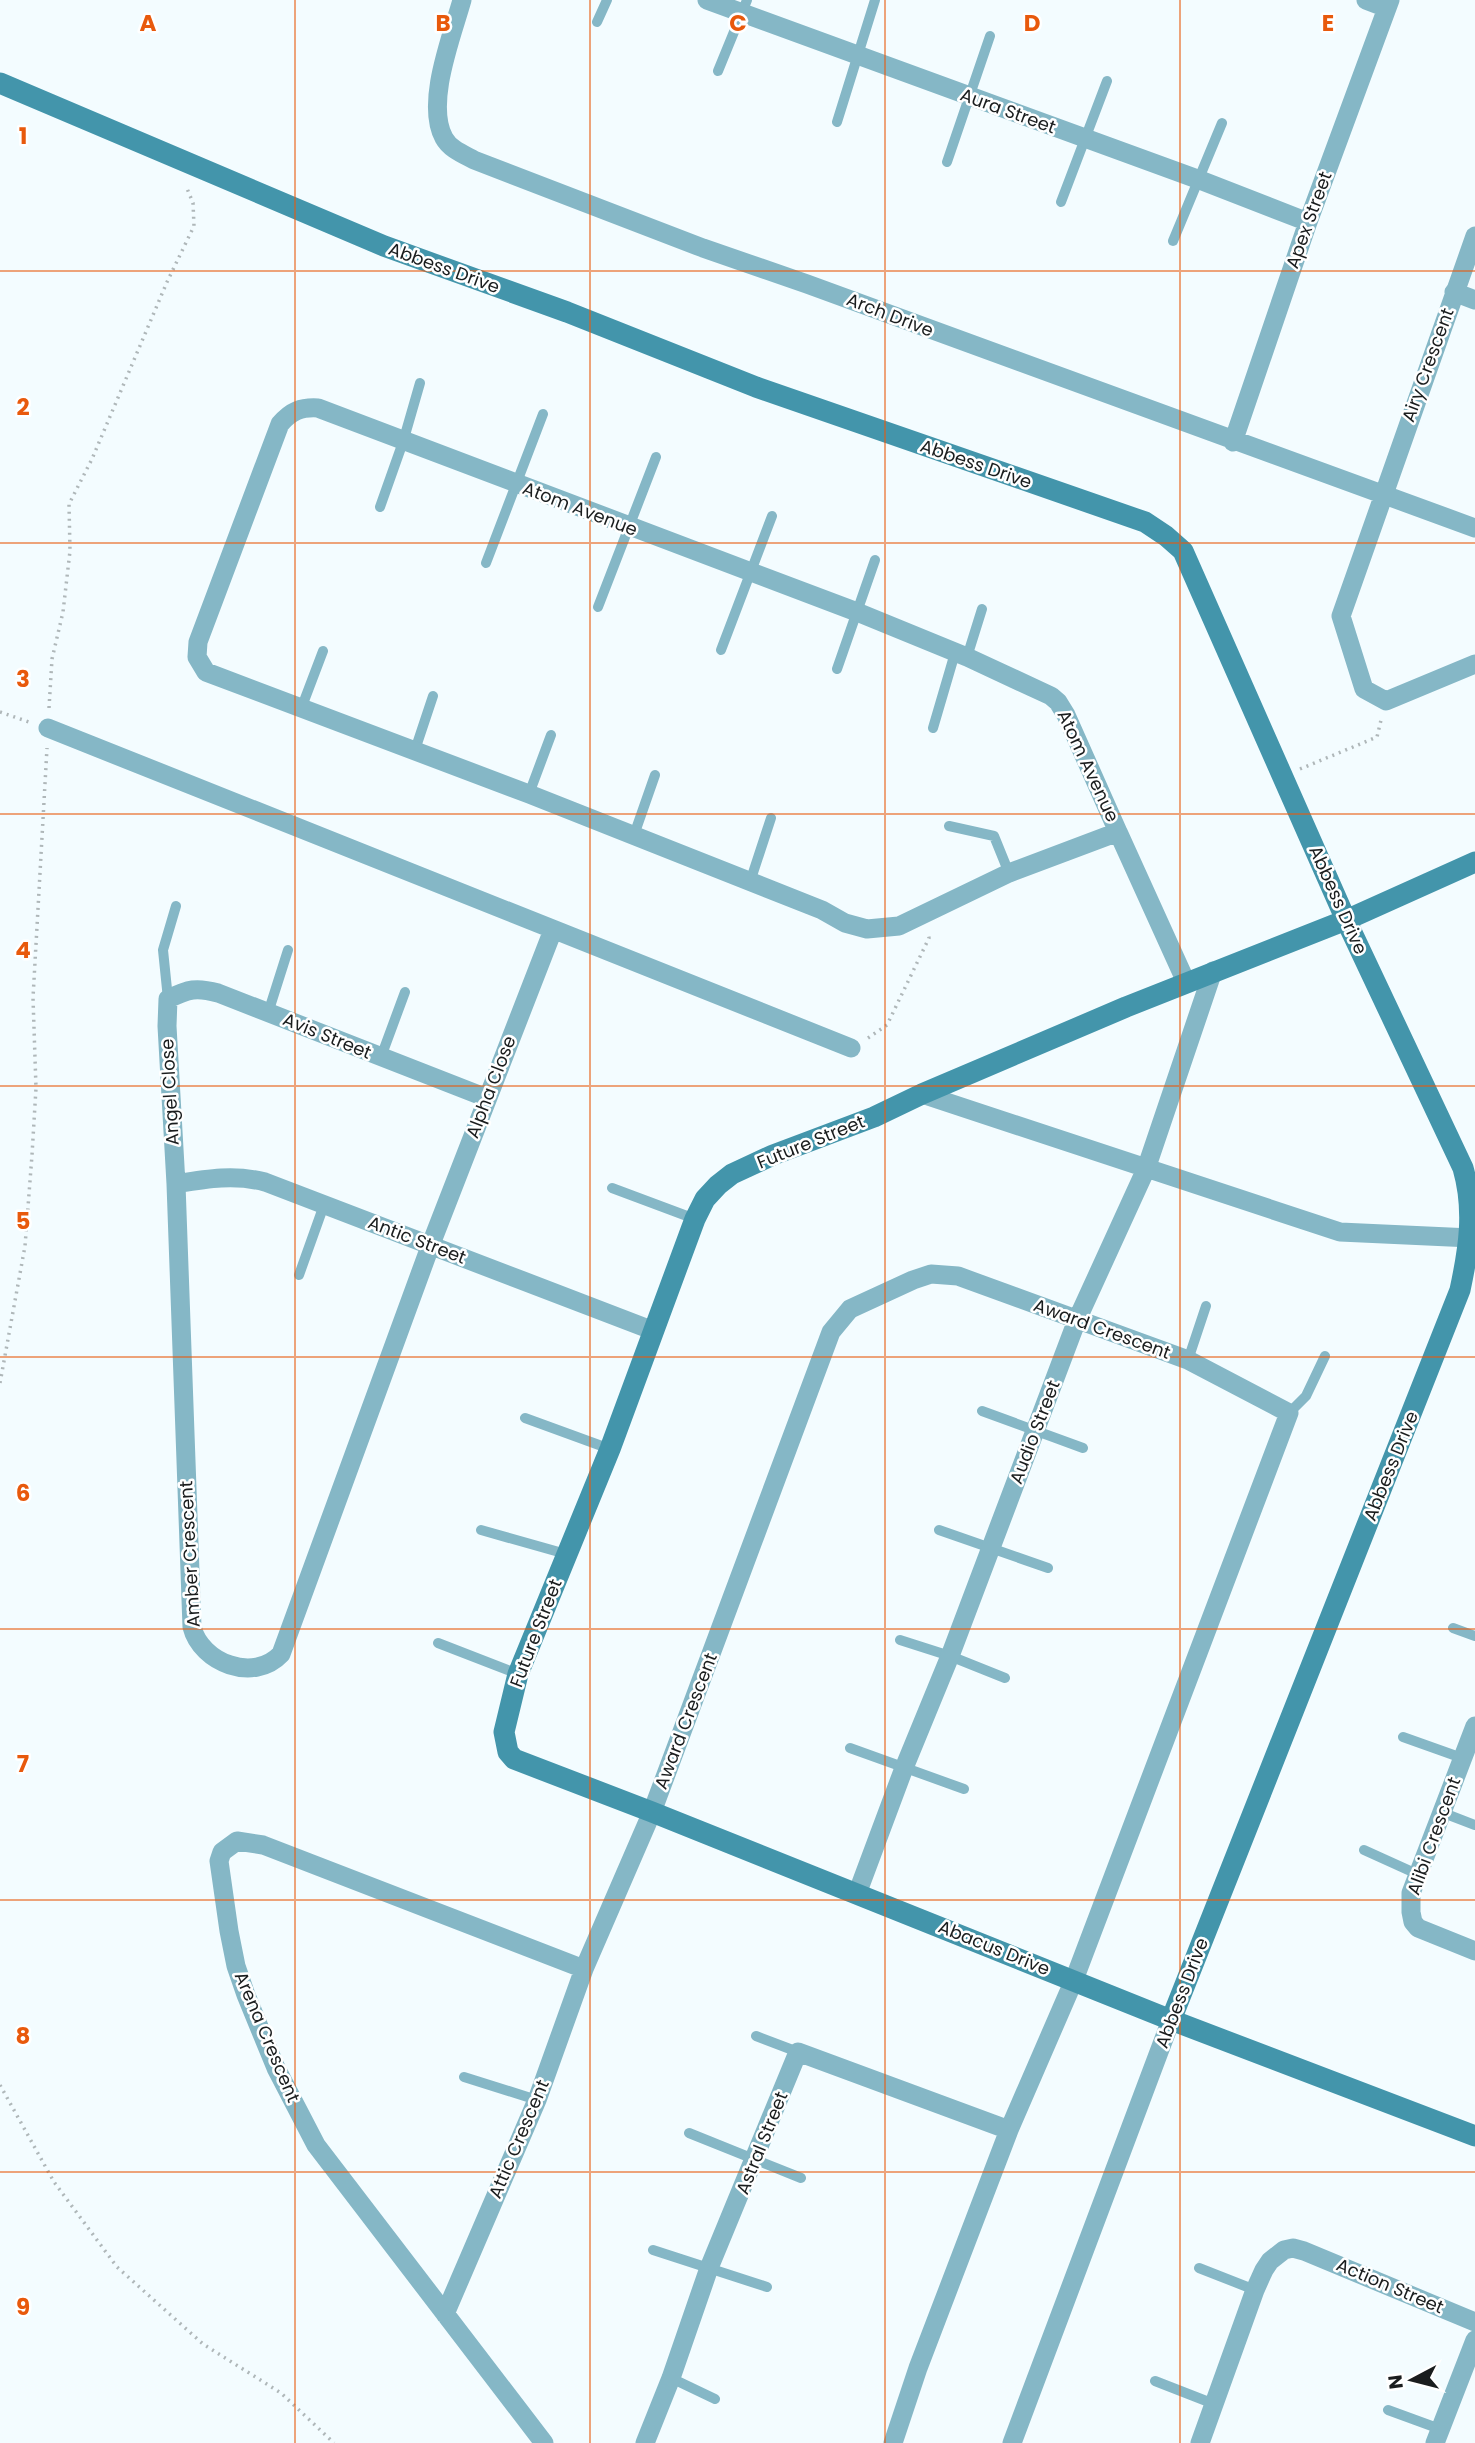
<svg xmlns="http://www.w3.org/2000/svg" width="1475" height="2443" viewBox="0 0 1475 2443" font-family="Poppins,sans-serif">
<rect width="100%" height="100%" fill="#f3fcff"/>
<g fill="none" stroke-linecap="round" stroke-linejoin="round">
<path stroke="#afb7b9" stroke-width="3.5" stroke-dasharray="2 5" stroke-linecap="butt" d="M49 708 52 659 63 612 70 551 69 504 92 459 167 282 194 226 193 203 186 186
M0 712 29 722
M1300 769 1377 737 1381 720
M868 1038 887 1025 929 938 928 933
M0 1383 25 1246 32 1155 36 1088 33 998 47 748
M0 2085 54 2182 117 2267 203 2344 281 2393 334 2443"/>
<path stroke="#85b7c6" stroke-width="10" d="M597 22 607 0
M718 71 747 0
M837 122 875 0
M947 162 990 36
M1061 202 1107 81
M1173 241 1222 123
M380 507 403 442 420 383
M486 563 543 414
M598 607 656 457
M721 650 772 516
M967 657 982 609
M837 669 875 560
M301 709 323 651
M933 728 955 653
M415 750 433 696
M529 794 551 735
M949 826 994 836 1009 873
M634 835 655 775
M750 882 771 818
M168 999 163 950 176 906
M268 1013 288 950
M381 1057 405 992
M612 1188 695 1219
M299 1275 324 1205
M1188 1360 1206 1306
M982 1411 1083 1448
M1289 1413 1306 1396 1325 1356
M525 1418 610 1449
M481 1530 566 1554
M939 1530 1048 1568
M1453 1628 1475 1636
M900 1640 950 1656 1005 1678
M438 1643 518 1674
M1403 1737 1462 1758
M850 1748 964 1789
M1441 1812 1475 1825
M1364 1850 1417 1874
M756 2036 798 2052
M464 2077 537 2100
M689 2133 801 2178
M653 2250 767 2287
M1199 2268 1255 2290
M671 2378 715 2399
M1155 2381 1214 2404
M1388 2410 1440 2429"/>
<path stroke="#85b7c6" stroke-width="19" d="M462 0C452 36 425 103 444 138 450 149 463 154 474 160L703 248 807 284 1475 528
M707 0 1200 180 1308 222
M1366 0 1387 8
M1475 236 1341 616 1364 689 1386 701 1475 664
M1454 292 1475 300
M318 408 857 612 967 657 1051 696 1058 702 1066 715 1118 832 1009 873 899 926 867 929 845 923 822 910 529 794 206 672 197 657 198 642 280 424C291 411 301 407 318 408Z
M1233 442 1308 222 1390 0
M48 728 851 1048
M1118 832 1186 982
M922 1094 1340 1232 1471 1238
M487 1098 218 993C196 987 189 989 168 999L167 1026 176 1184 192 1627C201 1663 254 1683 281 1654L431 1244 553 930
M176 1184C206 1179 234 1174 265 1182L654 1331
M1475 1726 1411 1893V1912L1413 1922 1418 1928 1475 1951
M857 1894 904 1768 950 1656 1077 1320 1146 1169 1213 971
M445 2314 537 2100 584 1969 652 1812 831 1332 850 1309 913 1280 931 1274 958 1276 1188 1360 1289 1413 1074 1980 1009 2130 918 2368 893 2443
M544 2443 316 2145 276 2068 246 1995 236 1966 229 1931 219 1861 222 1852 237 1841 263 1845 584 1969
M645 2443 671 2378 709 2268 798 2052 1009 2130
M1012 2443 1171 2020
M1200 2443 1255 2290 1264 2270 1270 2261 1284 2250 1293 2248 1304 2251 1475 2322
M1435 2443 1475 2340"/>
<path stroke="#4395ab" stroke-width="21" d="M0 83 384 246 567 312 756 387 1145 522 1166 536 1183 551 1346 920 1463 1168C1475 1210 1469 1248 1460 1290L1171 2020
M1475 862 1346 920 1126 1007 922 1094 874 1117 773 1155 732 1174 718 1185 705 1199 695 1219 610 1449 518 1674 504 1732 508 1752 514 1759 652 1812 1171 2020 1475 2136"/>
</g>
<path fill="none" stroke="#e8590c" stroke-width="2" stroke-opacity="0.55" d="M295 0V2443M590 0V2443M885 0V2443M1180 0V2443M0 271H1475M0 543H1475M0 814H1475M0 1086H1475M0 1357H1475M0 1629H1475M0 1900H1475M0 2172H1475"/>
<g text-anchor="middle" stroke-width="5" stroke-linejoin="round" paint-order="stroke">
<g font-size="18" fill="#1a1d1e" stroke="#fff">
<text transform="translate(1008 111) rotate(20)" y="6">Aura Street</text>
<text transform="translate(1309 220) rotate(-70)" y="6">Apex Street</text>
<text transform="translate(444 268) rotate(20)" y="6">Abbess Drive</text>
<text transform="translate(890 315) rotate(21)" y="6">Arch Drive</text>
<text transform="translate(1428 365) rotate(-70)" y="6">Airy Crescent</text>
<text transform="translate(976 464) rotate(19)" y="6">Abbess Drive</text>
<text transform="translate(580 509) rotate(21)" y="6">Atom Avenue</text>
<text transform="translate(1088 766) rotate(65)" y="6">Atom Avenue</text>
<text transform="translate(1338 900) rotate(66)" y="6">Abbess Drive</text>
<text transform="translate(327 1036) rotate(22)" y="6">Avis Street</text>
<text transform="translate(491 1087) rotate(-69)" y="6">Alpha Close</text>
<text transform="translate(170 1092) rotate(-93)" y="6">Angel Close</text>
<text transform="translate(811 1142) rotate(-22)" y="6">Future Street</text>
<text transform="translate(417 1240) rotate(21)" y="6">Antic Street</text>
<text transform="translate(1102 1329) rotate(20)" y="6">Award Crescent</text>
<text transform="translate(1035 1432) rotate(-69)" y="6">Audio Street</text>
<text transform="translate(1391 1466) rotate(-68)" y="6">Abbess Drive</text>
<text transform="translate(190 1554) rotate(-93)" y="6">Amber Crescent</text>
<text transform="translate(536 1633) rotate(-69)" y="6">Future Street</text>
<text transform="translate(686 1721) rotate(-69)" y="6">Award Crescent</text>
<text transform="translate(1434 1836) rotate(-70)" y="6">Alibi Crescent</text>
<text transform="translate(994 1948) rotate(22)" y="6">Abacus Drive</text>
<text transform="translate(1182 1993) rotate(-69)" y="6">Abbess Drive</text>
<text transform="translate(267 2037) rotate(67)" y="6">Arena Crescent</text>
<text transform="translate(519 2139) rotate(-67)" y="6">Attic Crescent</text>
<text transform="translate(762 2143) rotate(-68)" y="6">Astral Street</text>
<text transform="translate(1390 2286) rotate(23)" y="6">Action Street</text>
</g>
</g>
<g font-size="23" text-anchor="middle" font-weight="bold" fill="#e8590c" stroke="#fff" stroke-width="5" stroke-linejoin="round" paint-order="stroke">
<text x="148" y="31">A</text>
<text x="443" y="31">B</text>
<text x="738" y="31">C</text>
<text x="1032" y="31">D</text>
<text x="1328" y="31">E</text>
<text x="23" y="144">1</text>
<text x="23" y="415">2</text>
<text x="23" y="687">3</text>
<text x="23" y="958">4</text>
<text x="23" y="1229">5</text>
<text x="23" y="1501">6</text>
<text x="23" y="1772">7</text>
<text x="23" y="2044">8</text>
<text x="23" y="2315">9</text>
</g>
<g transform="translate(1412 2380) rotate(263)" stroke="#ffffff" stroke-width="5" paint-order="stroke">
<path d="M0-5L12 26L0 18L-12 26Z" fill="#1a1d1e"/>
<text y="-10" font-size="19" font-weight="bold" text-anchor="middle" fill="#1a1d1e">N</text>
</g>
</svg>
